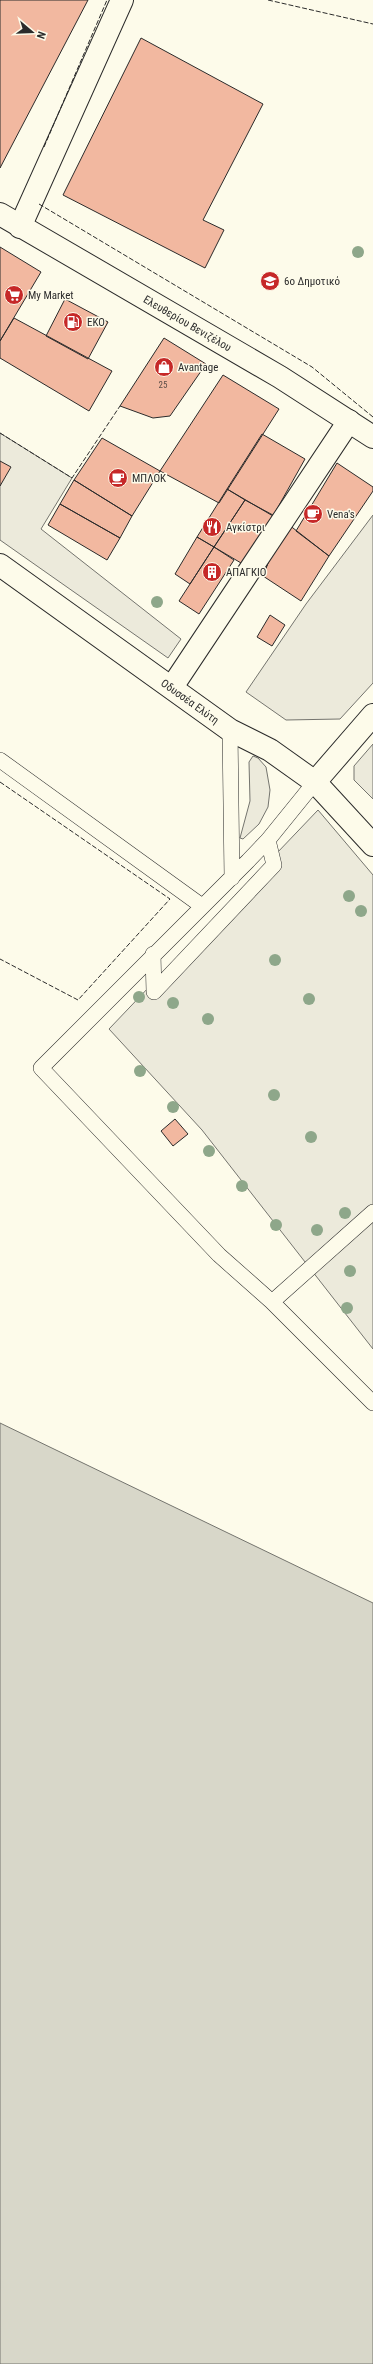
<svg xmlns="http://www.w3.org/2000/svg" width="373" height="2364" viewBox="0 0 373 2364" font-family="'Roboto Condensed',sans-serif">
<rect width="100%" height="100%" fill="#fdfbea"/>
<path fill="#eceadb" stroke="#74746e" d="M0 433 72 478 41 529 181 639 168 658 0 540Z
M373 515V683L340 719 286 720 246 692 306 604Z
M373 744V799L354 780V766Z
M253 756 258 758 266 767 270 790 268 807 259 824 243 839 240 838 250 801 249 762Z
M318 810 373 875V1349L202 1130 109 1029Z"/>
<path fill="#d8d7c9" stroke="#74746e" d="M0 1423 373 1603V2364H0Z"/>
<path fill="#f2b8a0" stroke="#2b2b2b" d="M0 0H88L0 168Z
M141 38 263 104 203 220 224 230 205 268 63 195Z
M0 247 41 272 0 341Z
M65 299 108 322 88 359 46 336Z
M14 318 112 371 89 411 0 358V341Z
M164 338 206 364 170 416 153 418 120 406Z
M223 375 279 409 219 503 160 471Z
M262 434 305 459 273 516 227 489Z
M102 438 160 471 132 516 74 480Z
M0 461 11 467 0 486Z
M337 463 373 487V491L329 556 296 531Z
M74 480 132 516 120 538 60 504Z
M227 489 245 500 214 547 197 537Z
M245 500 284 521 263 576 214 547Z
M60 504 120 538 107 560 48 525Z
M284 521 329 556 301 601 263 576Z
M197 537 214 547 190 584 175 574Z
M214 547 234 560 199 614 179 601Z
M270 615 285 625 272 646 257 637Z
M175 1119 188 1134 173 1146 161 1131Z"/>
<g fill="none" stroke-linecap="round" stroke-linejoin="round">
<defs>
<path id="lane" d="M230 730 232 878
M0 760 202 906
M315 782 268 840 248 861 41 1068 219 1255 272 1302 373 1403
M153 954 154 992
M154 992 274 865 268 840
M272 1302 373 1212"/>
<g id="street">
<path d="M20 227 122 0"/>
<path id="s1" d="M0 565 230 730 270 750 315 782 373 845"/>
<path d="M172 687 349 421"/>
<path d="M315 782 373 715"/>
</g>
<g id="primary">
<path id="s2" d="M0 214 280 377 373 437"/>
</g>
</defs>
<use href="#lane" stroke="#2b2b2b" stroke-width="16"/>
<use href="#street" stroke="#2b2b2b" stroke-width="24"/>
<use href="#primary" stroke="#2b2b2b" stroke-width="24"/>
<use href="#lane" stroke="#fdfbea" stroke-width="15"/>
<use href="#street" stroke="#fdfbea" stroke-width="22"/>
<use href="#primary" stroke="#fdfbea" stroke-width="22"/>
<path stroke="#2b2b2b" stroke-width="1" stroke-dasharray="5 2" stroke-linecap="butt" d="M268 0 373 24
M44 147 107 0
M39 204 312 367 373 417
M0 433 72 478 120 406
M0 782 170 899 78 1000 0 959"/>
</g>
<g fill="#8ea78a">
<circle cx="358" cy="252" r="6"/>
<circle cx="157" cy="602" r="6"/>
<circle cx="349" cy="896" r="6"/>
<circle cx="361" cy="911" r="6"/>
<circle cx="275" cy="960" r="6"/>
<circle cx="139" cy="997" r="6"/>
<circle cx="309" cy="999" r="6"/>
<circle cx="173" cy="1003" r="6"/>
<circle cx="208" cy="1019" r="6"/>
<circle cx="140" cy="1071" r="6"/>
<circle cx="274" cy="1095" r="6"/>
<circle cx="173" cy="1107" r="6"/>
<circle cx="311" cy="1137" r="6"/>
<circle cx="209" cy="1151" r="6"/>
<circle cx="242" cy="1186" r="6"/>
<circle cx="345" cy="1213" r="6"/>
<circle cx="276" cy="1225" r="6"/>
<circle cx="317" cy="1230" r="6"/>
<circle cx="350" cy="1271" r="6"/>
<circle cx="347" cy="1308" r="6"/>
</g>
<defs>
<symbol id="school-disc" viewBox="-11 -11 22 22"><circle r="9.5" fill="#c62828" stroke="#fdfbea"/><path d="M0-5L7-2L0 1L-7-2ZM-4 1L0 2.5L4 1V4Q0 6-4 4Z" fill="#fff"/></symbol>
<symbol id="supermarket-disc" viewBox="-11 -11 22 22"><circle r="9.5" fill="#c62828" stroke="#fdfbea"/><path d="M-6-5.5h2.5l.6 2H6L4.5 2H-2.5L-4.4-4H-6ZM-1.5 3.2a1.3 1.3 0 1 0 .1 0ZM3 3.2a1.3 1.3 0 1 0 .1 0Z" fill="#fff"/></symbol>
<symbol id="fuel-disc" viewBox="-11 -11 22 22"><circle r="9.5" fill="#c62828" stroke="#fdfbea"/><path d="M-5.5-6h7V0h2V4h1.3V-2.5L3-4.5l.8-.8L6-3V5H2.5V1h-1V6h-7ZM-4.2-4.7v3.2H.2V-4.7Z" fill="#fff"/></symbol>
<symbol id="shop-disc" viewBox="-11 -11 22 22"><circle r="9.5" fill="#c62828" stroke="#fdfbea"/><path d="M-5-2.5h2.3a2.7 3.5 0 0 1 5.4 0H5L5.5 6h-11ZM-1.5-2.5h3a1.5 2.3 0 0 0-3 0Z" fill="#fff"/></symbol>
<symbol id="cafe-disc" viewBox="-11 -11 22 22"><circle r="9.5" fill="#c62828" stroke="#fdfbea"/><path d="M-5.5-4.5H6V0H3Q3 3.5 0 3.5H-2.5Q-5.5 3.5-5.5 0ZM3-3.2v2h1.7v-2ZM-6 4.5H4V6H-6Z" fill="#fff"/></symbol>
<symbol id="restaurant-disc" viewBox="-11 -11 22 22"><circle r="9.5" fill="#c62828" stroke="#fdfbea"/><path d="M-5-6h1v4h1v-4h1v4h1v-4h1v5L-1.5 .5V6h-2V.5L-5-1ZM5-6V6H3V1.5H1.5Q1.5-4 5-6Z" fill="#fff"/></symbol>
<symbol id="building-disc" viewBox="-11 -11 22 22"><circle r="9.5" fill="#c62828" stroke="#fdfbea"/><path d="M-4-6H4V6H1V3H-1V6H-4ZM-2.5-4.3h1.7v1.8h-1.7ZM.8-4.3h1.7v1.8H.8ZM-2.5-1h1.7V.8h-1.7ZM.8-1h1.7V.8H.8Z" fill="#fff"/></symbol>
</defs>
<g fill-rule="evenodd">
<use href="#school-disc" x="259" y="270" width="22" height="22"/>
<use href="#supermarket-disc" x="3" y="284" width="22" height="22"/>
<use href="#fuel-disc" x="62" y="311" width="22" height="22"/>
<use href="#shop-disc" x="153" y="356" width="22" height="22"/>
<use href="#cafe-disc" x="107" y="467" width="22" height="22"/>
<use href="#cafe-disc" x="302" y="503" width="22" height="22"/>
<use href="#restaurant-disc" x="201" y="516" width="22" height="22"/>
<use href="#building-disc" x="201" y="561" width="22" height="22"/>
</g>
<g text-anchor="middle" stroke-width="3" stroke-linejoin="round" paint-order="stroke">
<g font-size="9" fill="#5d4e48">
<text x="163" y="388">25</text>
</g>
<g font-size="11" fill="#2b2b2b" stroke="#fdfbea" text-anchor="start">
<text x="284" y="285">6ο Δημοτικό</text>
<text x="28" y="299">Μy Market</text>
<text x="87" y="326">EKO</text>
<text x="178" y="371">Avantage</text>
<text x="132" y="482">ΜΠΛΟΚ</text>
<text x="327" y="518">Vena's</text>
<text x="226" y="531">Αγκίστρι</text>
<text x="226" y="576">ΑΠΑΓΚΙΟ</text>
</g>
<g font-size="11" fill="#2b2b2b" stroke="#fdfbea">
<text dy="4" stroke="none"><textPath href="#s2" startOffset="217">Ελευθερίου Βενιζέλου</textPath></text>
<text dy="4" stroke="none"><textPath href="#s1" startOffset="234">Οδυσσέα Ελύτη</textPath></text>
</g>
</g>
<g transform="translate(32 32) rotate(109)" stroke="#fdfbea" stroke-width="3" paint-order="stroke">
<path d="M0-3L7 15L0 10L-7 15Z" fill="#2b2b2b"/>
<text y="-6" font-size="11" font-weight="bold" text-anchor="middle" fill="#2b2b2b">N</text>
</g>
</svg>
